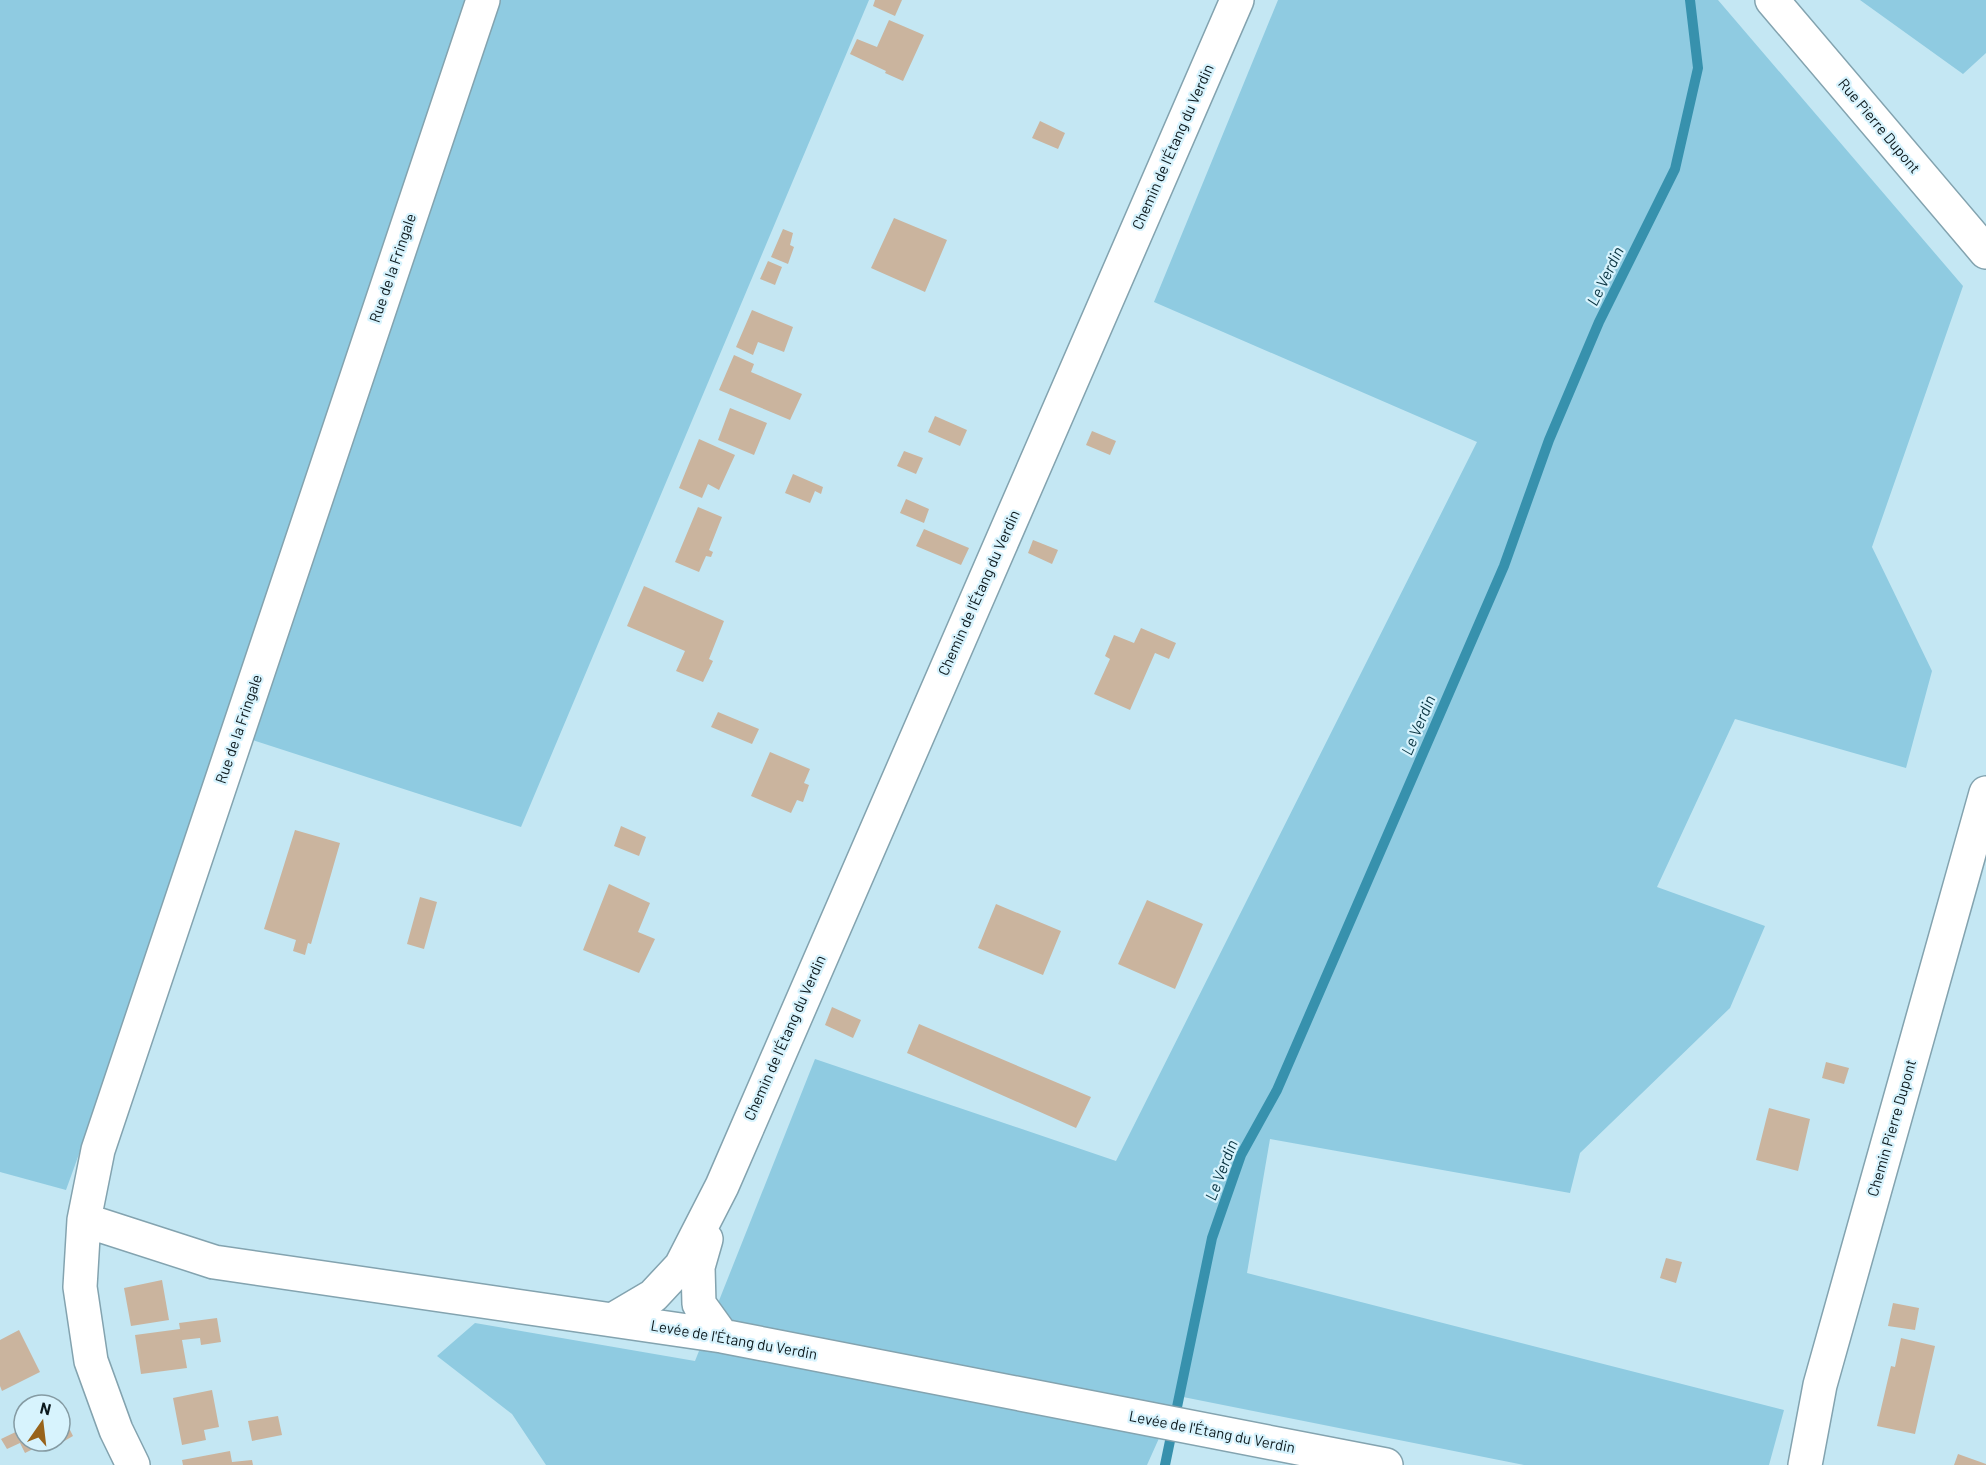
<svg xmlns="http://www.w3.org/2000/svg" width="1986" height="1465" viewBox="0 0 1986 1465" font-family="Barlow,sans-serif">
<rect width="100%" height="100%" fill="#c4e7f3"/>
<path fill="#8fcbe1" d="M0 0H869L521 827 231 733 66 1190 0 1172Z
M1278 0H1718L1963 286 1872 547 1932 671 1906 768 1735 719 1657 887 1765 926 1730 1008 1580 1153 1570 1193 1270 1139 1247 1273 1784 1410 1769 1465H1524L1178 1396 1147 1465H546L512 1414 437 1356 475 1323 695 1361 815 1059 1116 1161 1477 442 1154 302Z
M1860 0H1986V53L1963 74Z"/>
<g fill="none" stroke-linecap="round" stroke-linejoin="round">
<path stroke="#3791ad" stroke-width="10" d="M1165 1465 1212 1238 1241 1155 1277 1090 1504 566 1549 440 1599 322 1675 169 1698 68 1690 0"/>
</g>
<path fill="#cab49e" d="M875 0H902L895 16 873 6Z
M889 20 924 35 903 81 885 73 886 71 850 54 857 39 877 47Z
M1040 121 1065 133 1058 149 1032 138Z
M894 218 947 240 925 292 871 268Z
M783 229 793 233 790 245 794 247 788 264 771 257Z
M768 261 782 267 775 285 760 279Z
M752 310 793 327 784 352 758 342 753 355 736 347Z
M734 355 754 364 751 372 802 394 790 420 719 390Z
M730 408 767 423 754 455 718 440Z
M935 416 967 430 960 446 928 432Z
M1092 431 1116 441 1110 455 1086 445Z
M699 439 735 455 719 490 708 484 702 498 679 488Z
M904 451 923 458 916 474 897 466Z
M793 474 823 487 821 494 815 491 810 503 785 493Z
M906 499 929 509 924 523 900 513Z
M698 507 722 517 709 550 713 552 711 557 706 556 699 572 675 562Z
M924 529 969 548 961 565 916 546Z
M1033 540 1058 550 1052 564 1028 553Z
M644 586 724 621 709 659 713 661 703 682 676 671 685 651 627 626Z
M1141 628 1176 643 1169 659 1155 653 1130 710 1094 694 1110 659 1105 656 1114 635 1134 643Z
M718 712 759 729 752 744 711 727Z
M770 752 810 769 804 783 809 785 803 802 797 800 791 813 751 796Z
M621 826 646 837 639 856 614 846Z
M295 830 340 843 311 944 308 943 305 955 293 951 296 940 264 929Z
M609 884 650 903 638 932 655 939 639 973 583 950Z
M420 897 437 902 424 949 407 944Z
M1147 900 1203 924 1175 989 1118 964Z
M996 904 1061 931 1043 975 978 948Z
M832 1007 861 1020 853 1038 825 1025Z
M919 1024 1091 1097 1076 1128 907 1053Z
M1826 1062 1849 1068 1844 1084 1822 1078Z
M1769 1108 1810 1119 1798 1171 1756 1160Z
M1666 1258 1682 1262 1676 1283 1660 1278Z
M162 1280 169 1320 131 1326 124 1288Z
M1893 1303 1919 1308 1915 1330 1888 1326Z
M217 1318 221 1342 201 1345 200 1338 182 1340 187 1368 141 1374 135 1335 180 1329 179 1323Z
M19 1330 40 1372 2 1391 0 1386V1340Z
M1901 1338 1935 1346 1915 1434 1877 1426 1891 1366 1895 1367Z
M212 1390 219 1427 204 1430 206 1440 182 1445 173 1398Z
M60 1410 73 1436 52 1448 49 1441H60Z
M278 1416 282 1435 252 1441 248 1421Z
M24 1428V1441H49L25 1453 20 1443 7 1449 1 1439Z
M230 1451 232 1462 252 1460 253 1465H183L182 1460Z
M1958 1454 1986 1464V1465H1954Z"/>
<g fill="none" stroke-linecap="round" stroke-linejoin="round">
<defs>
<path id="street" d="M1772 0 1986 252
M84 1220 214 1262 722 1336 1386 1465
M706 1239 698 1267 699 1304 722 1336
M614 1319 653 1296 681 1266 722 1186 1237 0
M133 1465 116 1430 91 1361 80 1287 84 1220 98 1150 483 0
M1805 1465 1820 1385 1986 793"/>
</defs>
<use href="#street" stroke="#83a3af" stroke-width="36"/>
<use href="#street" stroke="#fff" stroke-width="33"/>
</g>
<g text-anchor="middle" stroke-width="4.5" stroke-linejoin="round" paint-order="stroke">
<g font-size="15" fill="#0b181c" stroke="#d7f3fd">
<text transform="translate(1879 126) rotate(50)" y="5">Rue Pierre Dupont</text>
<text transform="translate(1173 147) rotate(-66)" y="5">Chemin de l'Étang du Verdin</text>
<text transform="translate(393 268) rotate(-71)" y="5">Rue de la Fringale</text>
<text transform="translate(979 593) rotate(-66)" y="5">Chemin de l'Étang du Verdin</text>
<text transform="translate(239 729) rotate(-71)" y="5">Rue de la Fringale</text>
<text transform="translate(785 1038) rotate(-66)" y="5">Chemin de l'Étang du Verdin</text>
<text transform="translate(1892 1128) rotate(-74)" y="5">Chemin Pierre Dupont</text>
<text transform="translate(734 1340) rotate(10)" y="5">Levée de l'Étang du Verdin</text>
<text transform="translate(1212 1432) rotate(11)" y="5">Levée de l'Étang du Verdin</text>
</g>
<g font-size="16" font-style="italic" fill="#0b3542" stroke="#d7f3fd">
<text transform="translate(1605 276) rotate(-64)" y="6">Le Verdin</text>
<text transform="translate(1418 725) rotate(-67)" y="6">Le Verdin</text>
<text transform="translate(1221 1170) rotate(-69)" y="6">Le Verdin</text>
</g>
</g>
<g transform="translate(42 1423) rotate(14)"><circle r="28" fill="#d7f3fd" stroke="#859ba3" stroke-width="1.5"/>
<path d="M0-4.5L10 22L0 15L-10 22Z" fill="#98631b"/>
<text y="-9" font-size="16" font-weight="bold" text-anchor="middle" fill="#0b181c">N</text>
</g>
</svg>
